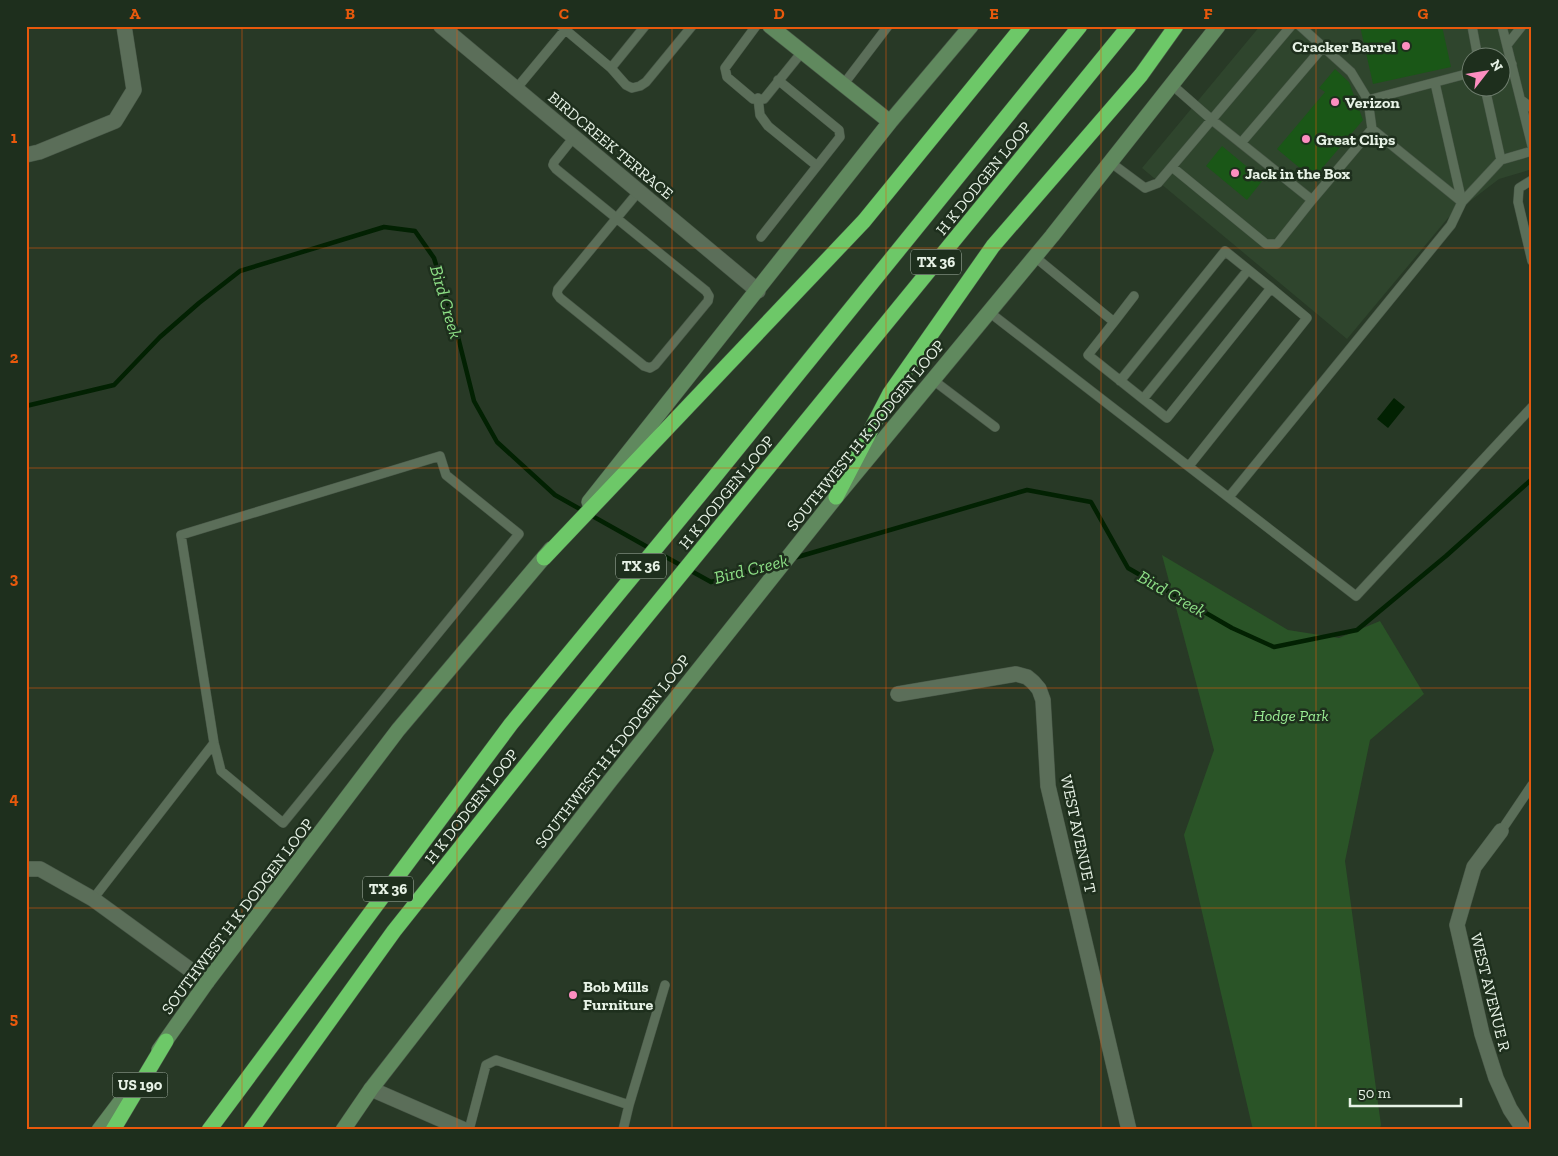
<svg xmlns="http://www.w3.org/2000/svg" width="1558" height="1156" viewBox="0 0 1558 1156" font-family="'Zilla Slab',serif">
<rect width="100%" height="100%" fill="#283926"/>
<path fill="#2f452d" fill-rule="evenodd" d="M1260 26H1532V179L1529 170 1499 179 1448 218 1347 339 1142 168ZM1470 58H1500V88H1470Z"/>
<path fill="#2a5427" d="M1162 555 1288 630 1339 638 1380 621 1424 694 1370 740 1345 861 1381 1125 1379 1130H1253L1184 835 1214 750Z"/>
<path fill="#022102" d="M1394 398 1405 407 1388 428 1377 419Z"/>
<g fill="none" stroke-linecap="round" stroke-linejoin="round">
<path stroke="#022102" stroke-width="4.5" d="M26 406 114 385 160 337 199 303 240 271 384 227 415 231 434 258 458 337 474 401 497 442 555 495 651 549
M657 552 711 582 777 563
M794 558 1027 490 1091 502 1128 568 1232 628 1274 647 1357 630 1446 556 1532 479"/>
</g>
<path fill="#1a5717" d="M1360 26H1442L1451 67 1373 84Z
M1335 69 1349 82 1363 120 1313 179 1277 149 1325 92 1319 88Z
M1222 146 1263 180 1247 200 1206 166Z"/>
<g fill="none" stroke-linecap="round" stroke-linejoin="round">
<defs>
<path id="lane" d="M561 26 611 68 626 85 632 88 640 86 646 82 692 26
M756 26 725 68 727 77 753 99H764L802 52
M1300 26 1351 72 1368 100 1470 73
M1472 26 1478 58
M1502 26 1532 146
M1507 45 1522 26
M1500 66 1512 64
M611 68 645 26
M1171 84 1212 120 1312 200 1277 244H1266L1172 167
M843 85 888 26
M1485 88 1501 160
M516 89 565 30
M758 98 760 115 768 126 817 166
M1368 100 1372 129
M1521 100 1532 108
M574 137 554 162 553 165 556 169 706 291 709 296 708 301 655 365 650 368 644 366 560 298 557 294 558 289 639 191
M1241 143 1323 47
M1110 162 1145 188 1158 183 1291 26
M1532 180 1519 188 1518 202 1532 261
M1312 200 1372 129 1462 202 1501 160 1532 151
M761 237 840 137 839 130 778 80
M1035 257 1114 322 1134 296
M989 312 1356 596 1532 407
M1114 322 1088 355 1167 418 1271 288 1307 318 1189 466
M933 380 995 427
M1120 381 1225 251 1271 288
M1143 399 1248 270
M440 456 446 475 519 534 283 823 221 771 214 743 181 535Z
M1229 497 1451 225 1462 202 1435 83
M1501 831 1532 785
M93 899 214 743
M629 1105 665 985
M469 1130 486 1065 496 1060 629 1105 623 1130"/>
<path id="street" d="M441 26 758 291
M26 155 39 152 115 121 134 90 124 26
M898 694 1016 674 1027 677 1033 682 1039 689 1043 700 1048 786 1129 1130
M1501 831 1474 867 1457 925 1482 1034 1496 1078 1510 1109 1524 1130
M26 869H40L93 899 207 982
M371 1089 465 1130"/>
<path id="secondary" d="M770 26 890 122
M589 502 890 122 971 26
M159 1050 207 982 398 730 551 549
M99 1130 136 1081
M343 1130 371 1089 610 781 836 497 1052 236 1218 26"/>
<path id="highway" d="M836 497 890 393 993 246 1141 75 1176 26
M544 558 864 221 1023 26
M113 1130 166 1041
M209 1130 511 724 712 480 1080 26
M251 1130 394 931 557 726 1129 26"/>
</defs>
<use href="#lane" stroke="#485747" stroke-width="10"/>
<use href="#street" stroke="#485747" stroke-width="16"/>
<use href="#secondary" stroke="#485747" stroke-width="16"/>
<use href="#highway" stroke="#485747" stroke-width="16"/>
<use href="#lane" stroke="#5b6e59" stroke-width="9"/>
<use href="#street" stroke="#5b6e59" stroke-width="15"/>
<use href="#secondary" stroke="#60895e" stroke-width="15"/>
<use href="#highway" stroke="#6dc868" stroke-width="15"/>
</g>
<path fill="none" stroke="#e8590c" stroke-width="1" stroke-opacity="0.55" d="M242 26V1130M457 26V1130M672 26V1130M886 26V1130M1101 26V1130M1316 26V1130M26 248H1532M26 468H1532M26 688H1532M26 908H1532"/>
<g fill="#fd8ec0" stroke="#1e2f1d" stroke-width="2">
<circle cx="1406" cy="46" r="5"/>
<circle cx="1335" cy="102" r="5"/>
<circle cx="1306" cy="139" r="5"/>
<circle cx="1235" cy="173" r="5"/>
<circle cx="573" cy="995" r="5"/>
</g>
<g text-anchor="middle" stroke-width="5" stroke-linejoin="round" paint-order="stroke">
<g fill="#1e2f1d" stroke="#abb8aa" stroke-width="1">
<rect x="911" y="249.5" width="50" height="25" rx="4"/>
<rect x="616" y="553.5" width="50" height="25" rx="4"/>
<rect x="363" y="876.5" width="50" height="25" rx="4"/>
<rect x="112.5" y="1072.5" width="55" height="25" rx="4"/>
</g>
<g font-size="15" font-weight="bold" fill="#e7f2e6">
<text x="936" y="267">TX 36</text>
<text x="641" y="571">TX 36</text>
<text x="388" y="894">TX 36</text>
<text x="140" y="1090">US 190</text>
</g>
<g font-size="16" font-weight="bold" fill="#e7f2e6" stroke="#1e2f1d" text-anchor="start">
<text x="1396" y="52" text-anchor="end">Cracker Barrel</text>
<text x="1345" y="108">Verizon</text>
<text x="1316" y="145">Great Clips</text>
<text x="1245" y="179">Jack in the Box</text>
<text x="583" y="992">Bob Mills<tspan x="583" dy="18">Furniture</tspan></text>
</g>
<g font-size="16" fill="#e7f2e6" stroke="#1e2f1d">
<text transform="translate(611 145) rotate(40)" y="6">BIRDCREEK TERRACE</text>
<text transform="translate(983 178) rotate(-51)" y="6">H K DODGEN LOOP</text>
<text transform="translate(865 435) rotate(-51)" y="6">SOUTHWEST H K DODGEN LOOP</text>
<text transform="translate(726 492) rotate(-51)" y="6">H K DODGEN LOOP</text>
<text transform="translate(612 751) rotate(-52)" y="6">SOUTHWEST H K DODGEN LOOP</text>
<text transform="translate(471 806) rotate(-52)" y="6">H K DODGEN LOOP</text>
<text transform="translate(1079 834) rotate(78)" y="6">WEST AVENUE T</text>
<text transform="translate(237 916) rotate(-53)" y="6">SOUTHWEST H K DODGEN LOOP</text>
<text transform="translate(1491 992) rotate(76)" y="6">WEST AVENUE R</text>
</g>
<g font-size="16" font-style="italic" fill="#9cee95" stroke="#1e2f1d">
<text x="1291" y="721">Hodge Park</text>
</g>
<g font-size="18" font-style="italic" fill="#8ddf86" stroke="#1e2f1d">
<text transform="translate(446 302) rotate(74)" y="6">Bird Creek</text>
<text transform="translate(751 569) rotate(-14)" y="6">Bird Creek</text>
<text transform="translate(1172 594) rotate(30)" y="6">Bird Creek</text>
</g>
</g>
<rect width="1558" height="1156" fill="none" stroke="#1e2f1d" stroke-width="55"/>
<g transform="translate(1486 72) rotate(59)"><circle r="24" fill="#1e2f1d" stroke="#6e7d6d"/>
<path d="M0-4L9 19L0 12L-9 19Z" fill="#fd8ec0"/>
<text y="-8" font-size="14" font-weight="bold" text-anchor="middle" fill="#e7f2e6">N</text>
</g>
<path d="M1350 1098v8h111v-8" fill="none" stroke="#e7f2e6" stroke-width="2.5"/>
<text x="1358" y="1098" font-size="15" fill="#e7f2e6" stroke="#1e2f1d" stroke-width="4" paint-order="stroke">50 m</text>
<rect x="28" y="28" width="1502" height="1100" fill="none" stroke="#e8590c" stroke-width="2"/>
<g font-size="16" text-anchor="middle" font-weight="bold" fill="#e8590c">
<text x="135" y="19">A</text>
<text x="350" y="19">B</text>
<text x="564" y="19">C</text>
<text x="779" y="19">D</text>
<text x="994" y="19">E</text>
<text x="1208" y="19">F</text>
<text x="1423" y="19">G</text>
<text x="14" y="143">1</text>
<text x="14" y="363">2</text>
<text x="14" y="584">3</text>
<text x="14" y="804">4</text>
<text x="14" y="1024">5</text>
</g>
</svg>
